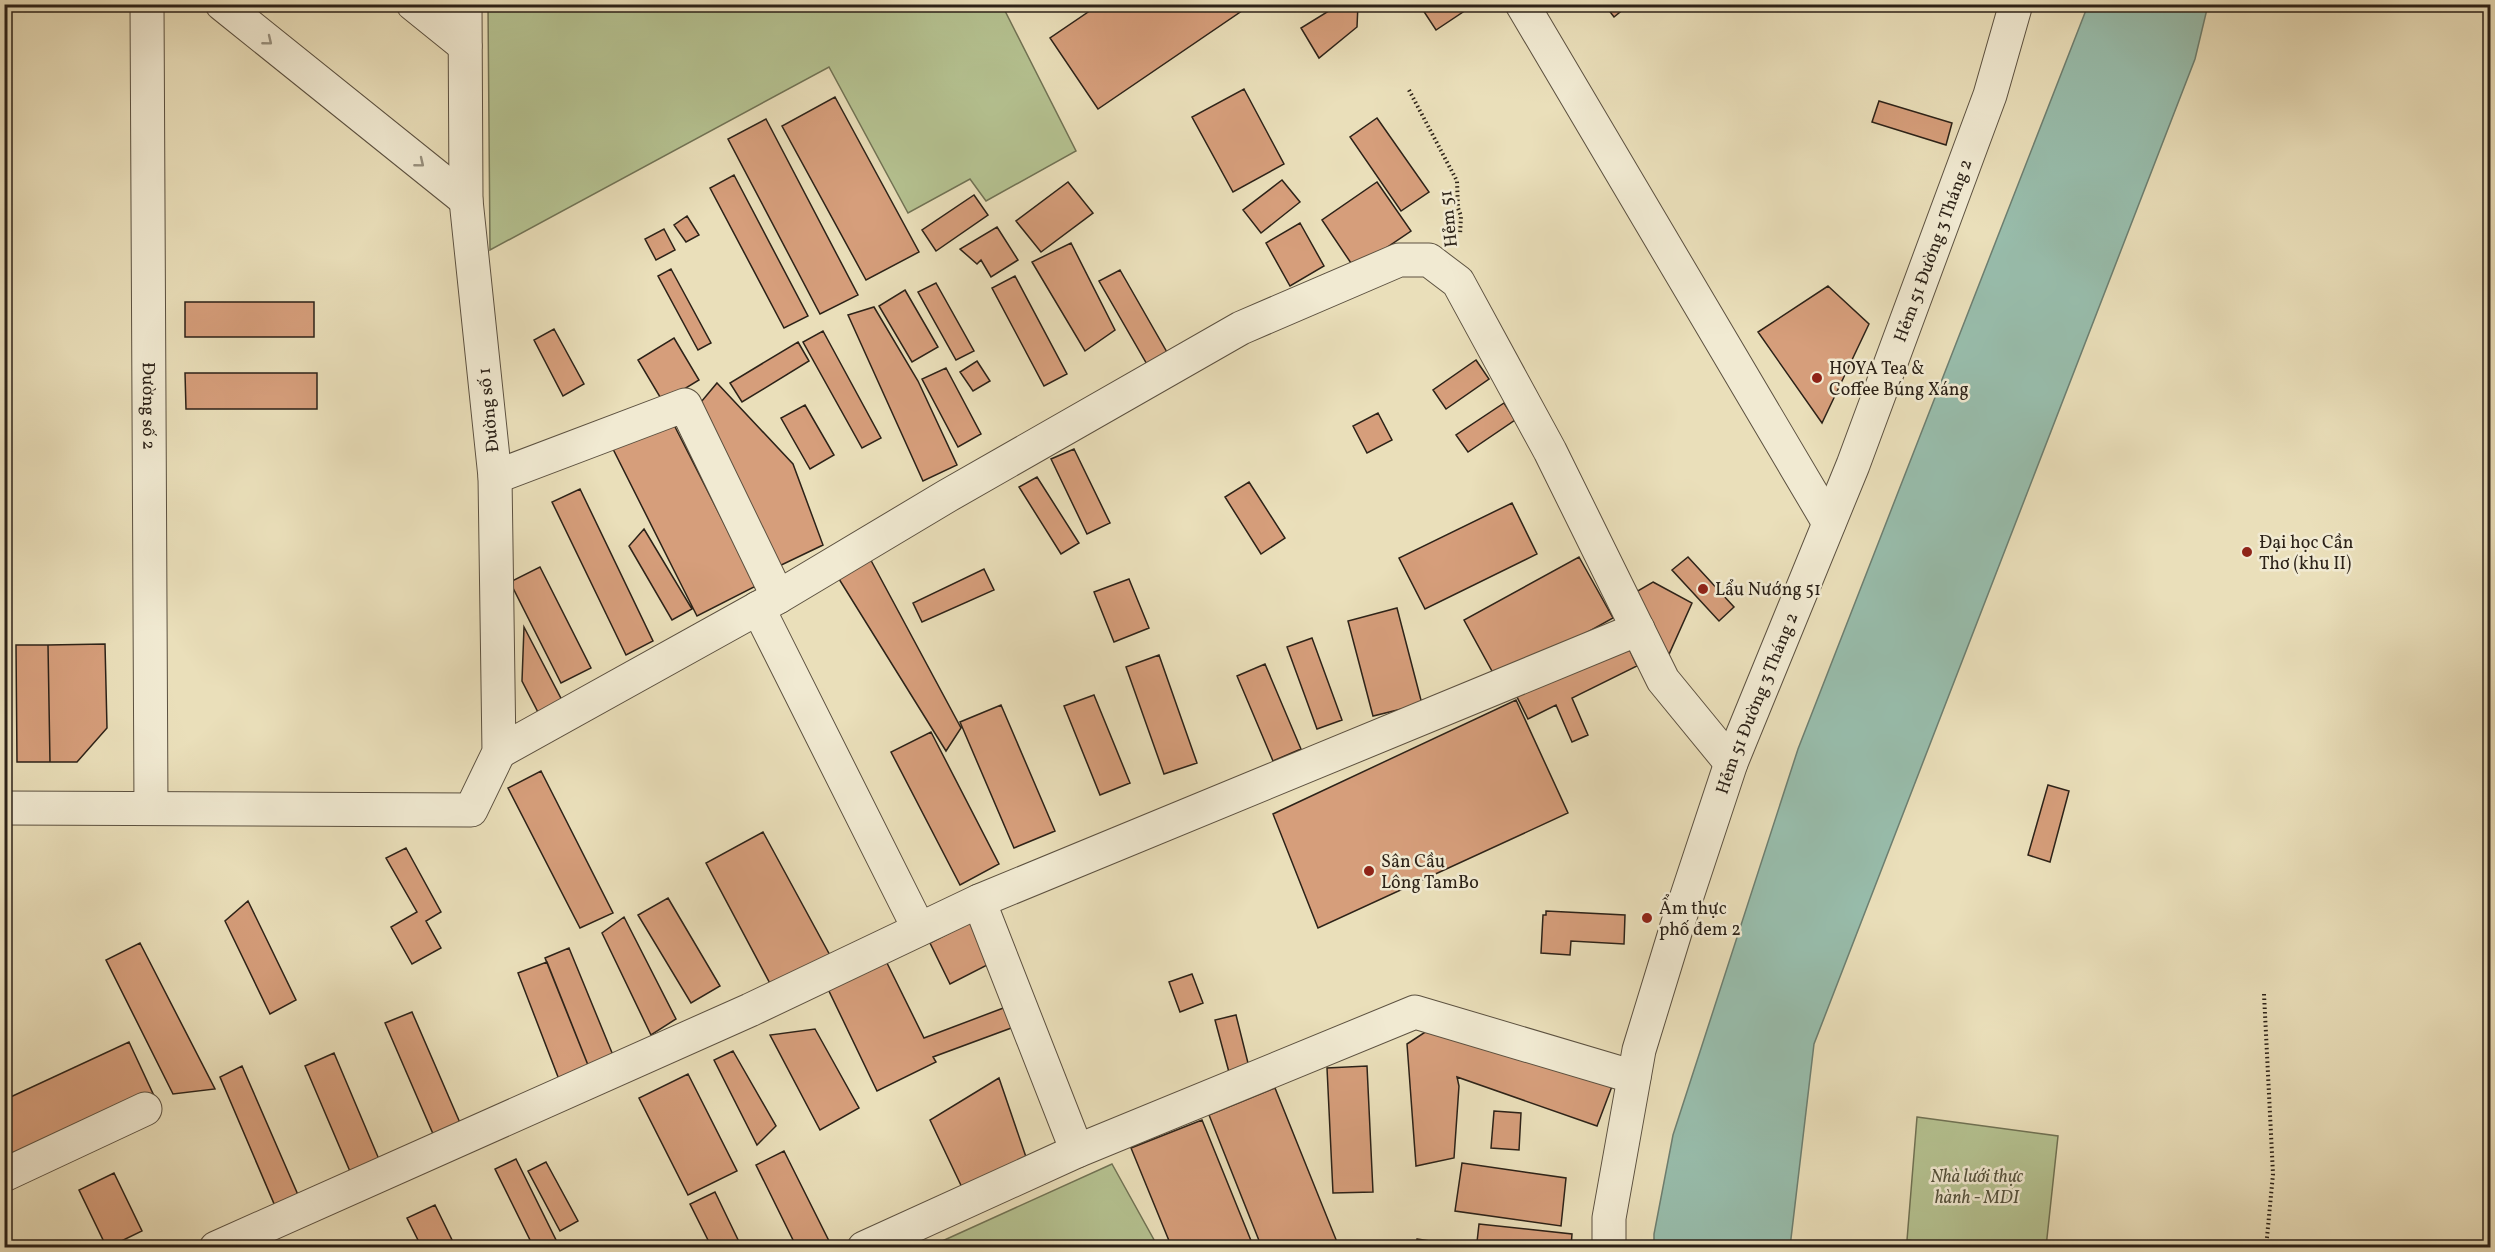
<svg xmlns="http://www.w3.org/2000/svg" width="2495" height="1252" viewBox="0 0 2495 1252" font-family="Vollkorn,serif">
<rect width="100%" height="100%" fill="#eadfba"/>
<filter id="stains"><feTurbulence type="fractalNoise" baseFrequency=".00333" numOctaves="4"/><feColorMatrix values="0 0 0 0 .2 0 0 0 0 .09 0 0 0 0 .02 0 0 0 .5 -.17"/></filter>
<radialGradient id="worn" r=".72"><stop offset=".6" stop-color="#630" stop-opacity="0"/><stop offset="1" stop-color="#630" stop-opacity=".3"/></radialGradient>
<path fill="#b5c291" stroke="#707254" stroke-width="1.5" d="M488 5H1002L1076 151 986 201 970 179 908 213 829 67 490 250Z
M1917 1117 2058 1136 2046 1247H1954L1907 1240Z
M1112 1164 1158 1247H929Z"/>
<path fill="#98bdac" stroke="#6d7f71" stroke-width="1.5" d="M2088 5H2208L2195 59 1814 1044 1790 1247H1654V1234L1673 1135 1798 749Z"/>
<path fill="#d69e7b" stroke="#2c2218" stroke-width="1.5" d="M1100 4H1252L1098 109 1050 38Z
M1340 4H1358L1357 27 1319 58 1301 28Z
M1419 4H1475L1436 30Z
M1604 4H1630L1614 17Z
M1244 89 1284 164 1233 192 1192 117Z
M835 97 919 252 866 280 782 126Z
M1879 101 1952 123 1946 145 1872 122Z
M1377 118 1429 192 1401 211 1350 137Z
M766 119 858 295 820 314 728 139Z
M734 175 808 316 784 328 710 188Z
M1282 180 1300 202 1261 233 1243 210Z
M1068 182 1093 213 1041 252 1016 221Z
M1377 182 1411 231 1355 269 1322 220Z
M974 195 988 215 936 251 922 230Z
M687 216 699 235 686 242 674 225Z
M1300 223 1324 266 1290 286 1266 243Z
M997 227 1018 260 991 277 981 260 977 264 960 249Z
M664 229 675 250 656 260 645 239Z
M1071 243 1115 330 1085 351 1032 262Z
M671 269 711 343 698 350 658 276Z
M1120 270 1168 354 1148 366 1099 281Z
M1015 276 1067 374 1044 386 992 288Z
M936 283 974 351 956 360 918 292Z
M1828 286 1869 324 1822 423 1758 332Z
M905 290 938 347 912 362 879 306Z
M185 302H314V337H185Z
M874 307 918 381 957 465 923 481 848 315Z
M554 329 584 384 563 396 534 340Z
M823 331 881 438 862 448 803 342Z
M674 338 699 380 663 402 638 360Z
M798 342 809 361 742 402 730 383Z
M1476 360 1489 379 1446 409 1433 390Z
M977 361 990 381 973 391 960 372Z
M946 368 981 434 958 447 922 379Z
M185 373H317V409H186Z
M717 383 793 464 823 545 773 569 696 408Z
M1504 403 1515 420 1468 452 1456 435Z
M805 405 834 455 810 469 781 418Z
M1378 413 1392 440 1367 453 1353 426Z
M671 419 756 586 697 616 613 449Z
M1074 449 1110 523 1087 534 1051 459Z
M1037 477 1079 543 1061 554 1019 487Z
M1249 482 1285 538 1261 554 1225 497Z
M580 489 653 641 626 655 552 502Z
M1512 503 1537 554 1425 609 1399 558Z
M644 529 692 609 672 620 629 546Z
M867 553 961 728 946 751 834 571Z
M1579 557 1613 618 1498 682 1464 620Z
M1688 557 1734 607 1719 621 1672 570Z
M540 567 591 668 561 683 510 582Z
M984 569 994 590 922 622 913 603Z
M1129 579 1149 628 1114 642 1094 592Z
M1653 582 1692 603 1666 661 1629 596Z
M1397 608 1422 704 1373 716 1348 621Z
M524 627 566 708 542 720 522 681Z
M1312 638 1342 720 1317 729 1287 647Z
M1625 640 1637 666 1572 698 1588 735 1572 742 1556 705 1528 719 1515 693Z
M105 644 107 728 77 762H50L48 645Z
M16 645H48L50 762H17Z
M1159 655 1197 763 1164 774 1126 667Z
M1265 664 1301 749 1273 761 1237 676Z
M1094 695 1130 783 1100 795 1064 706Z
M1516 700 1568 813 1318 928 1273 814Z
M1001 705 1055 831 1014 848 960 722Z
M931 732 999 864 960 885 891 752Z
M541 771 613 913 580 928 508 788Z
M2048 785 2069 791 2050 862 2028 855Z
M763 832 832 959 774 991 706 863Z
M406 848 441 912 426 921 441 948 412 964 391 927 417 912 386 858Z
M668 898 720 986 691 1003 638 915Z
M248 901 296 1000 270 1014 225 921Z
M1546 911 1625 915 1624 944 1571 941 1570 955 1541 953 1543 915H1546Z
M624 917 676 1019 651 1035 602 933Z
M976 919 997 960 950 984 930 943Z
M140 943 215 1089 173 1094 106 960Z
M569 948 615 1060 590 1070 545 958Z
M886 961 924 1038 1006 1007 1014 1027 933 1057 936 1062 877 1091 828 989Z
M547 962 590 1070 560 1082 518 973Z
M1192 974 1203 1003 1180 1012 1169 982Z
M412 1012 464 1132 437 1143 385 1023Z
M1236 1015 1250 1071 1230 1076 1215 1020Z
M1442 1021 1614 1081 1597 1126 1457 1077 1459 1086 1454 1158 1416 1166 1407 1044Z
M815 1029 859 1108 820 1130 770 1035Z
M129 1042 155 1098 4 1169V1100Z
M733 1051 776 1126 757 1145 714 1060Z
M334 1053 381 1164 352 1176 305 1066Z
M242 1066 302 1204 278 1213 220 1077Z
M1367 1066 1373 1192 1333 1193 1327 1068Z
M688 1074 737 1171 688 1195 639 1098Z
M999 1078 1026 1157 967 1198 930 1120Z
M1275 1088 1337 1242 1323 1248H1262L1209 1115Z
M1494 1111 1521 1113 1519 1150 1491 1148Z
M1202 1120 1254 1248H1172L1131 1148Z
M784 1151 832 1247 830 1248H797L756 1165Z
M516 1159 558 1244 551 1248H534L495 1169Z
M546 1162 578 1221 560 1231 528 1171Z
M1462 1163 1566 1178 1561 1226 1455 1211Z
M114 1173 142 1231 107 1248 79 1190Z
M715 1192 742 1248H712L690 1204Z
M435 1205 456 1248H422L407 1218Z
M1479 1224 1572 1234 1571 1248H1538L1477 1242Z
M1417 1239 1476 1248H1416Z"/>
<g fill="none" stroke-linecap="round" stroke-linejoin="round">
<defs>
<g id="minor">
<path id="s1" d="M147 4 151 808"/>
<path d="M222 4 466 200"/>
<path d="M413 4 465 46"/>
<path d="M1522 4 1829 523"/>
<path d="M495 477 685 405 778 597"/>
<path d="M758 608 919 929"/>
<path d="M499 752 778 597 947 496 1241 328 1399 260H1429L1458 282 1550 451 1663 680 1731 763"/>
<path d="M4 808 471 810 499 752 495 477 466 200 465 4"/>
<path d="M979 901 1077 1151"/>
<path d="M4 1175 145 1109"/>
<path d="M216 1248 750 1010 979 901 1638 629"/>
<path d="M864 1248 1077 1151 1415 1012 1634 1077"/>
<path id="s2" d="M1609 1248V1218L1639 1050 1677 926 1731 763 1853 465 1990 95 2016 4"/>
</g>
</defs>
<use href="#minor" stroke="#5c5140" stroke-width="35"/>
<path stroke="#2c2218" stroke-width="4" stroke-dasharray="1.5 3" stroke-linecap="butt" d="M1409 90 1457 181 1458 208 1461 216 1460 235
M2264 994 2273 1174 2266 1248"/>
<use href="#minor" stroke="#f1ead2" stroke-width="33"/>
</g>
<defs><path id="oneway-chevron" d="M-2-3.5L2.5 0L-2 3.5" fill="none" stroke-width="1.6" stroke-linecap="round" stroke-linejoin="round" transform="scale(1.5)"/></defs>
<g stroke="#98907e">
<use href="#oneway-chevron" transform="translate(268 41) rotate(39)"/>
<use href="#oneway-chevron" transform="translate(420 163) rotate(39)"/>
</g>
<g fill="#8f2418" stroke="#f1ead2" stroke-width="2">
<circle cx="1817" cy="378" r="6"/>
<circle cx="2247" cy="552" r="6"/>
<circle cx="1703" cy="589" r="6"/>
<circle cx="1369" cy="871" r="6"/>
<circle cx="1647" cy="918" r="6"/>
</g>
<g text-anchor="middle" stroke-width="5" stroke-linejoin="round" paint-order="stroke">
<g font-size="18" fill="#2c2218" stroke="#f1ead2">
<text transform="translate(1448 219) rotate(-96)" y="6">Hẻm 51</text>
<text dy="6" stroke="none"><textPath href="#s2" startOffset="1053">Hẻm 51 Đường 3 Tháng 2</textPath></text>
<text dy="6" stroke="none"><textPath href="#s1" startOffset="402">Đường số 2</textPath></text>
<text transform="translate(488 410) rotate(-96)" y="6">Đường số 1</text>
<text dy="6" stroke="none"><textPath href="#s2" startOffset="567">Hẻm 51 Đường 3 Tháng 2</textPath></text>
</g>
<g font-size="18" fill="#2c2218" stroke="#f1ead2" text-anchor="start">
<text x="1829" y="374">HOYA Tea &amp;<tspan x="1829" dy="21">Coffee Búng Xáng</tspan></text>
<text x="2259" y="548">Đại học Cần<tspan x="2259" dy="21">Thơ (khu II)</tspan></text>
<text x="1715" y="595">Lẩu Nướng 51</text>
<text x="1381" y="867">Sân Cầu<tspan x="1381" dy="21">Lông TamBo</tspan></text>
<text x="1659" y="914">Ẩm thực<tspan x="1659" dy="21">phố đem 2</tspan></text>
</g>
<g font-size="18" font-style="italic" fill="#55523c" stroke="#f1ead2">
<text x="1977" y="1182">Nhà lưới thực<tspan x="1977" dy="21">hành - MDI</tspan></text>
</g>
</g>
<rect width="2495" height="1252" fill="none" stroke="#eadfba" stroke-width="24"/>
<rect x="6" y="6" width="2483" height="1240" fill="none" stroke="#2c2218" stroke-width="3"/>
<rect x="12" y="12" width="2471" height="1228" fill="none" stroke="#2c2218" stroke-width="1.5"/>
<rect width="100%" height="100%" filter="url(#stains)"/>
<rect width="100%" height="100%" fill="url(#worn)"/>
</svg>
